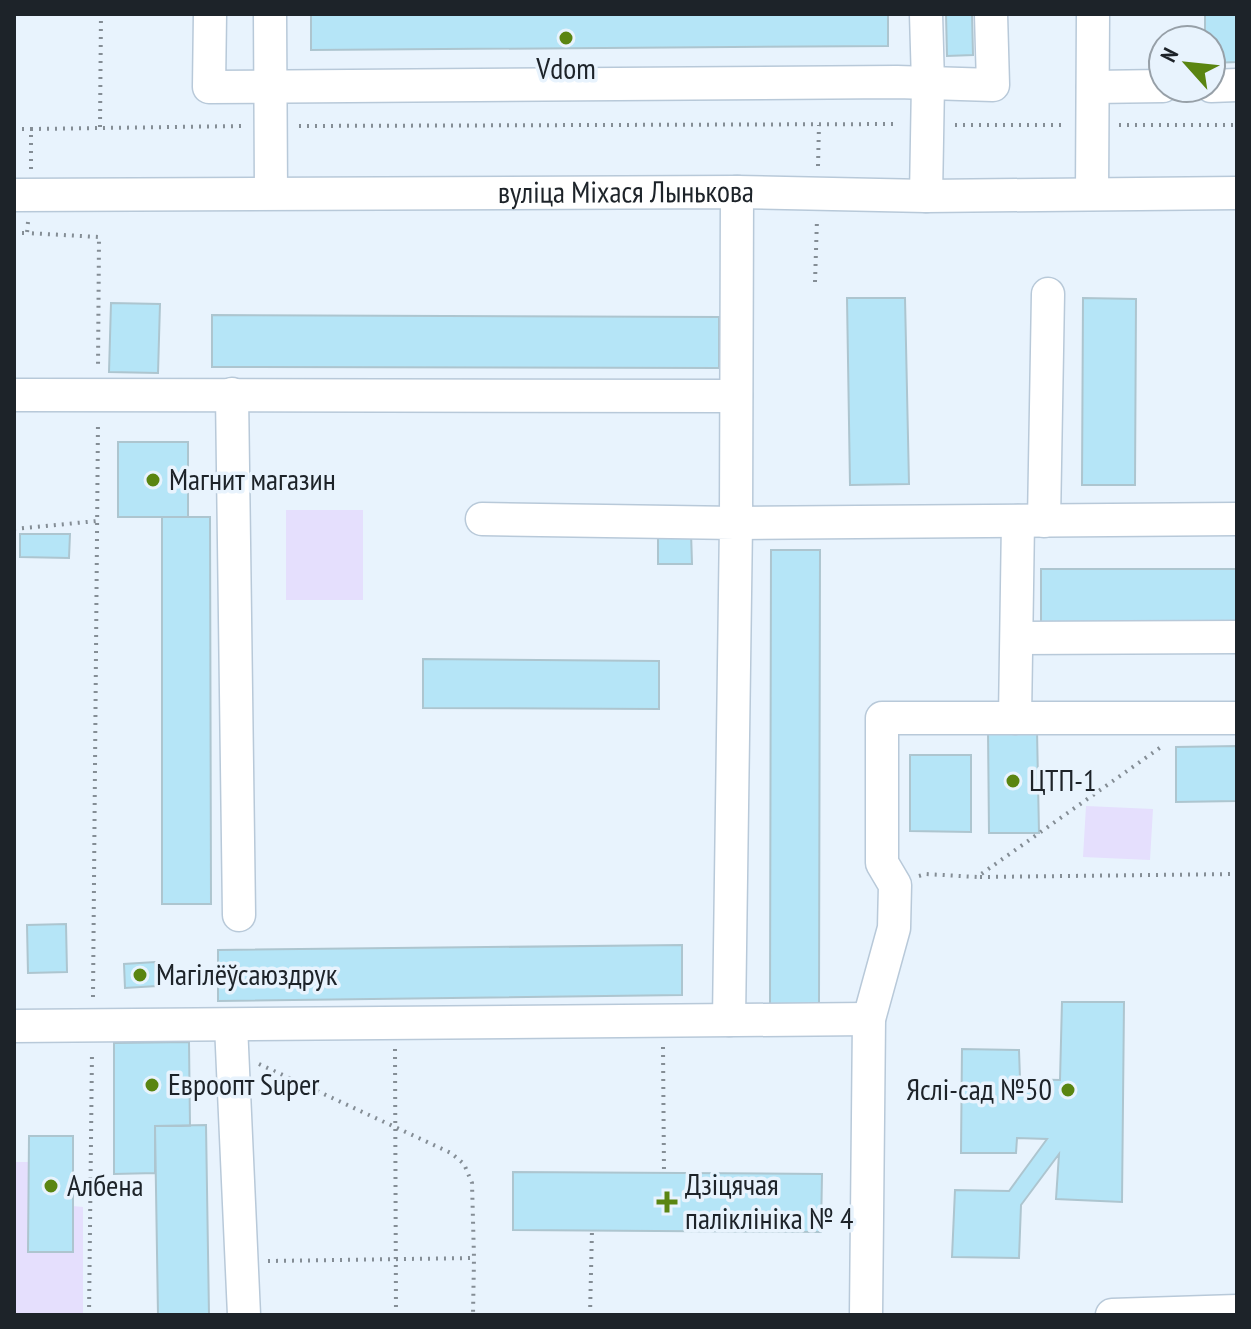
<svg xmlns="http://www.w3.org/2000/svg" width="1251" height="1329" viewBox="0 0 1251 1329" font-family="'PT Sans Narrow',sans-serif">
<rect width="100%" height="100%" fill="#e8f3fd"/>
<path fill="#e5dffd" d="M286 510H363V600H286Z
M1086 806 1153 809 1150 860 1083 857Z
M14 1162H29L28 1251 73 1206 83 1207V1315H14Z"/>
<path fill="#b5e5f7" stroke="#adc5cf" stroke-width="2" d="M311 14H888V46L311 50Z
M946 14H972L973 55 947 56Z
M1205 14H1237V62L1211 63V40H1205Z
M847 298H905L909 484 850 485Z
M1083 298 1136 299 1135 485H1082Z
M111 303 160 304 158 373 109 372Z
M212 315 719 317V368L212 367Z
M118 442H188V517H118Z
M162 517H210L211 904H162Z
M658 532H691L692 564H658Z
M20 534H70L69 558 20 557Z
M771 550H820L819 1005H770Z
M1041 569H1237V625H1041Z
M423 659 659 661V709L423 708Z
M988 730H1037L1039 833H989Z
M1237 746V801L1176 802V747Z
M910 755H971V832L910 831Z
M66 924 67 972 28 973 27 925Z
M682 945V995L218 1001V950Z
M155 962 157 986 125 988 124 964Z
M1062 1002H1124L1122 1202 1056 1199 1059 1154 1021 1205 1019 1258 952 1257 955 1190 1009 1191 1047 1139 1017 1138 1016 1153H961L962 1049 1019 1050 1020 1079 1060 1080Z
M189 1042 190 1126H155V1173L114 1174V1043Z
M206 1125 209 1315H158L155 1126Z
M29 1136H73V1252H28Z
M513 1172 822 1174 821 1232 513 1230Z"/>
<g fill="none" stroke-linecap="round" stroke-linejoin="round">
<defs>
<g id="minor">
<path d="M210 14 209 87 897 82 993 85 991 14"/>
<path d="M270 14 271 193"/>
<path d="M926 14 928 83 926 196"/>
<path d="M1211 86 1237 85"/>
<path d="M1093 87 1163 86"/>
<path d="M737 192 736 523 1237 519"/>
<path d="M1092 194 1093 14"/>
<path id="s1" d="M14 195 737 192 926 196 1237 193"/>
<path d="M232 394 239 915"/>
<path d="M14 395 736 396"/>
<path d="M482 519 736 523 729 1020"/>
<path d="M1044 521 1048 294"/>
<path d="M1017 638 1237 637"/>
<path d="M1015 718 1018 521"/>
<path d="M231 1025 244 1315"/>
<path d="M14 1026 869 1019"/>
<path d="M866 1315 869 1019 894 928 895 885 882 863V718H1237"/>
<path d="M1112 1315 1237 1311"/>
</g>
</defs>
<use href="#minor" stroke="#b8c9d9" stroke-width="35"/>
<path stroke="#848d95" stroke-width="4" stroke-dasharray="2 6" stroke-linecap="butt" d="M955 125H1067
M1119 125H1237
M299 126 899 124
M100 127 101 14
M14 129H31
M818 166 819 125
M31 169V129L243 126
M28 222 27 233 99 237 98 369
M14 233H27
M815 282 817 219
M14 529 97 521
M919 876 926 874 977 877 1161 747
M980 877 1237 874
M93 997 98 421
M663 1047 664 1173
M395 1049 396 1315
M259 1064 451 1153 464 1164 472 1183 474 1258 473 1315
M14 1154H17
M268 1261 474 1258
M89 1315 92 1053
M590 1315 592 1230"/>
<use href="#minor" stroke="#fff" stroke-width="32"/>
</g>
<g fill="#5a8511" stroke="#e8f3fd" stroke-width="3">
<circle cx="566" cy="38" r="8"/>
<circle cx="153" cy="480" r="8"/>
<circle cx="1013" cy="781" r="8"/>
<circle cx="140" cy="975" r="8"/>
<circle cx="152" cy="1085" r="8"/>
<circle cx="1068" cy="1090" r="8"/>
<circle cx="51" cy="1186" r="8"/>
<path d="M663 1190h8v8h8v8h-8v8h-8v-8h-8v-8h8z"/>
</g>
<g text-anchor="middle" stroke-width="7" stroke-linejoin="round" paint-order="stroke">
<g font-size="30" fill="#1d2329" stroke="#e8f3fd" text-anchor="start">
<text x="566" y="79" text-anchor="middle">Vdom</text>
<text x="169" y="490">Магнит магазин</text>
<text x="1029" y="791">ЦТП-1</text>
<text x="156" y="985">Магілёўсаюздрук</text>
<text x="168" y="1095">Евроопт Super</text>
<text x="1052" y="1100" text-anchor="end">Яслі-сад №50</text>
<text x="685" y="1195">Дзіцячая<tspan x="685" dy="34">паліклініка № 4</tspan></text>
<text x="67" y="1196">Албена</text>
</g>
<g font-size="30" fill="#1d2329" stroke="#e8f3fd">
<text dy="10" stroke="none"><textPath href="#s1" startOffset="612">вуліца Міхася Лынькова</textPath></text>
</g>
</g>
<rect width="1251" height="1329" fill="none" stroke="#1d2329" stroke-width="32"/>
<g transform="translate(1187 64) rotate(297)"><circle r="38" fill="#e8f3fd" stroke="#97a0a8" stroke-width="2"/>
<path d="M0-6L14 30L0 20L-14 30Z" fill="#5a8511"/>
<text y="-12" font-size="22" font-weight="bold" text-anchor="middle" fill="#1d2329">N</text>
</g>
</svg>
